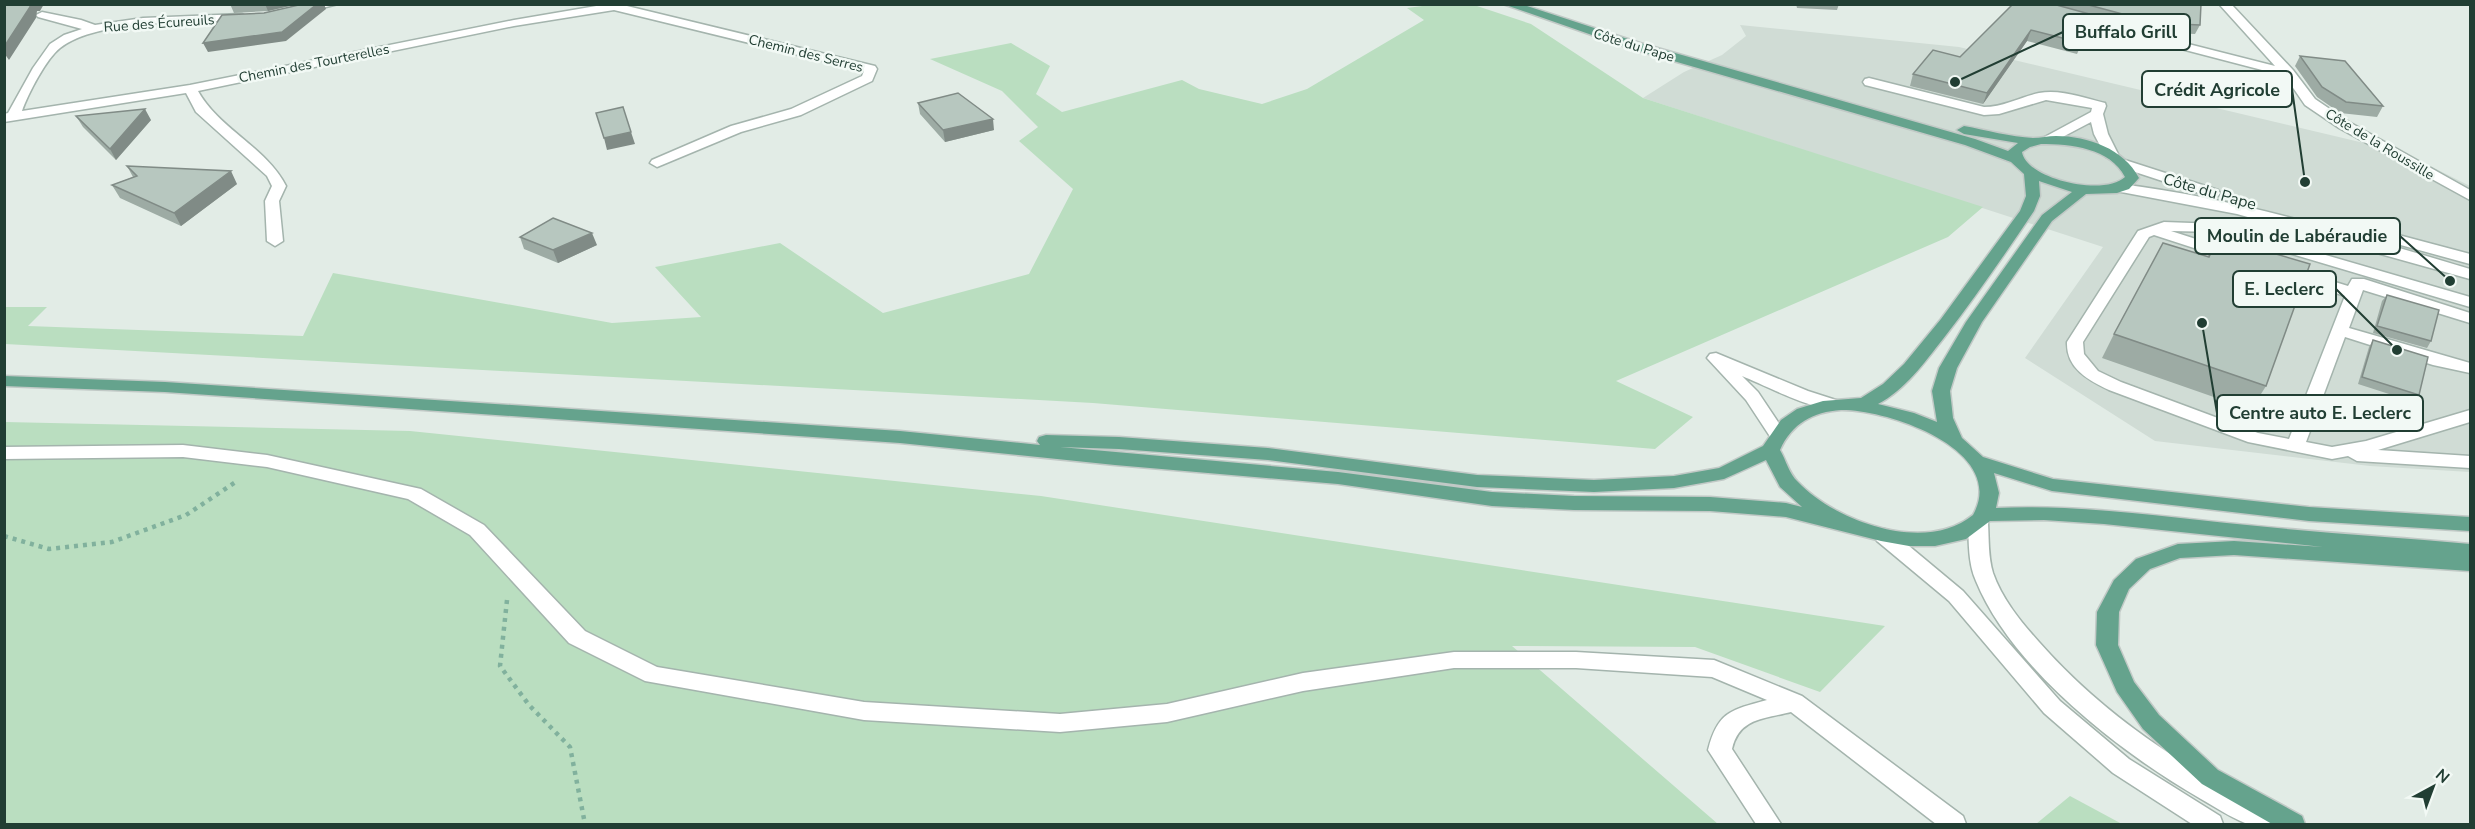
<svg xmlns="http://www.w3.org/2000/svg" width="2475" height="829" viewBox="0 0 2475 829" font-family="'Nunito Sans',sans-serif">
<rect width="100%" height="100%" fill="#e2ece6"/>
<path fill="#d0dcd5" d="M1740 25 1959 47 2402 152 2470 186V472L2370 466 2155 441 2025 358 2103 247 1643 98 1684 72 1722 55 1746 36Z"/>
<path fill="#badec0" d="M1430 5H1474L1531 24 1643 98 1983 207 1948 237 1616 381 1693 417 1655 449 1093 403 5 344V307H47L28 326 303 336 333 273 612 323 701 317 655 267 780 243 883 313 1029 274 1073 189 1019 141 1038 127 1002 91 930 59 1011 43 1050 66 1036 94 1062 112 1182 80 1199 89 1262 104 1307 89 1424 20 1407 8Z
M5 422 410 431 1041 496 1885 626 1820 692 1695 647 1512 646 1718 824H5Z
M2070 796 2122 824H2036Z"/>
<g fill="none" stroke-linecap="round" stroke-linejoin="round">
<defs>
<path id="minor" d="M313 4H338L302 13 296 10Z
M608 4H628L627 6 875 66 877 69 872 81 801 115 741 132 657 167 650 163 652 160 731 126 791 109 862 76 864 71 614 10 514 26 198 91C219 129 266 147 286 186L279 201 283 241 275 246 267 241 265 201 272 186 267 176 196 112 186 93 4 122V114L8 113 33 68 50 44 64 35 82 29 38 17 36 15 42 12 81 20 95 25 143 18 242 14 248 17 242 20C193 23 99 18 60 48 46 59 28 94 22 111L190 85 514 20Z
M2219 4H2231L2293 70 2315 99 2349 122 2470 190V200L2339 128 2305 105 2285 76 2074 21 2072 19 2078 16 2275 66Z
M1869 78 1984 107C2004 107 2020 97 2039 93 2061 89 2084 98 2105 103L2106 106 2103 114 2108 134 2118 154 2116 157H2106L2094 134 2091 122 2053 142 2048 143 2041 139 2091 112 2092 108 2046 100 1999 114 1984 115 1865 85 1863 82 1865 79Z
M2125 160 2218 190 2220 193 2218 196H2208L2120 167 2118 164Z
M2121 184C2240 199 2356 235 2470 269V279L2237 214 2116 191 2114 188Z
M2164 222 2219 224 2470 297V307L2218 232 2171 231 2239 253 2242 256 2234 261 2154 235 2149 237 2083 342 2084 354 2098 371 2121 382 2258 433 2289 439 2345 296 2277 274 2275 271 2283 266 2348 286 2352 279H2364L2470 313V323L2363 290 2349 328 2470 363V373L2433 365 2345 337 2306 442 2332 447 2366 441 2470 410V422L2378 450 2470 456V468L2357 461 2348 456 2332 459 2248 442 2109 390C2088 380 2066 368 2067 342L2138 231Z
M2391 233 2470 254V264L2386 241 2383 238Z
M1716 353 1808 391 1839 401 1842 405 1839 409C1820 414 1762 384 1742 376L1758 392 1786 434 1783 438H1771L1746 400 1707 358 1710 354Z
M183 445 267 455 421 489 484 525 585 631 657 667 864 702 1060 714 1167 704 1303 673 1454 652H1576L1714 660 1802 696 1963 816 1966 824H1936L1791 712C1764 719 1739 718 1732 749L1781 824H1756L1708 750C1718 711 1731 710 1767 700L1712 677 1576 668H1454L1303 691 1167 722 1060 732 864 720 645 681 569 643 470 535 408 499 267 467 183 457 4 459V447Z
M1978 516 1985 518 1988 523C1989 540 1988 557 1993 573 2002 599 2021 622 2039 642 2106 718 2188 770 2278 816L2281 824C2270 824 2255 827 2245 823 2230 817 2215 807 2201 799 2121 753 2012 669 1976 581 1968 563 1969 543 1968 523L1971 518Z
M1884 529 1891 531 1963 591 2060 701 2129 759 2220 816 2223 824H2192L2113 773 2044 713 1949 601 1877 541 1874 536 1877 531Z"/>
<path id="major" d="M1503 4H1521L1640 43 1975 139 2008 151 2018 143 1964 134 1957 130 1964 126C1986 130 2011 137 2033 138 2041 138 2048 136 2056 136 2088 136 2124 149 2139 178L2129 189 2117 193 2086 194 2052 221 1982 322 1957 368 1950 391 1953 418 1962 438 1983 457 2053 479 2309 507 2470 517V531L2309 521 2052 491 1994 473 1999 493 1996 508C2080 504 2164 517 2247 525 2321 533 2396 537 2470 544V571L2234 555 2180 558 2150 569 2129 589 2119 612 2118 645 2134 682 2159 715 2218 770 2302 816 2305 824H2272L2202 784 2143 729 2117 692 2096 645 2097 612 2114 580 2136 559 2178 544 2234 541 2323 547 2104 524 2044 520 1990 521 1966 539 1935 546H1909L1881 541 1786 517 1710 511 1574 510 1492 506 1338 484 1115 465 900 443 165 392 4 386V376L165 382 900 431 1040 445 1037 441 1039 437 1046 435 1119 437 1268 448 1477 475 1594 480 1674 476 1719 468 1763 446 1781 420 1797 409 1823 401 1861 398 1883 384 1904 364 1941 319 2020 211 2026 196 2024 174 2011 162 1965 145 1632 49ZM2041 144C2071 144 2110 148 2125 177 2104 197 2026 179 2022 152L2030 147ZM2039 181 2072 192 2042 215 1966 322 1939 368 1932 391 1937 422 1914 413 1878 404C1905 390 1924 363 1943 339 1975 298 2005 254 2034 211L2040 196ZM1841 410C1887 409 2009 450 1973 515 1926 554 1836 522 1798 482 1789 474 1786 460 1780 450 1792 423 1813 412 1841 410ZM1060 447 1119 449 1268 460 1477 487 1594 492 1674 488 1724 479 1766 460 1780 487 1802 507 1786 503 1710 497 1574 496 1492 492 1338 472Z"/>
</defs>
<use href="#minor" stroke="#a4b4ad" stroke-width="3"/>
<use href="#major" stroke="#c1c9c6" stroke-width="3"/>
<path stroke="#81b19d" stroke-width="4.5" stroke-dasharray="4 5" stroke-linecap="butt" d="M4 536 49 549 112 542 186 515 237 481
M507 600 500 666 529 705 570 747 585 824"/>
<use href="#minor" fill="#fff" fill-rule="evenodd"/>
<use href="#major" fill="#65a38d" fill-rule="evenodd"/>
</g>
<path fill="#9daba4" d="M230 4H298L268 11 234 13Z
M1796 4H1839L1837 10 1797 8Z
M2013 4H2201L2200 25 2195 34 2152 32 2103 19 2099 29 2084 28 2082 43 2077 54 2027 41 1983 104 1910 86 1913 74 1960 57Z
M2300 56 2383 106 2377 117 2340 113 2317 97 2295 66Z
M918 103 994 130 945 142 920 114Z
M76 116 151 120 116 160 83 127Z
M127 166 237 184 181 226 120 198 112 185 133 177Z
M520 237 597 245 558 263 524 249Z
M2218 237 2266 386 2251 410 2102 358 2114 334 2207 257Z
M2387 295 2431 341 2427 348 2373 333 2382 301Z
M2373 340 2419 395 2414 402 2358 384 2369 347Z"/>
<path fill="#808b86" d="M30 4H44L40 11H37L36 18 9 60 4 53V47Z
M265 4H298L268 11Z
M317 4H324L326 9 286 41 208 52 203 43Z
M2031 30 2027 41 1983 104 1987 93Z
M145 109 151 120 116 160 110 149Z
M993 119 994 130 945 142 943 130Z
M631 132 635 144 607 150 604 138Z
M231 171 237 184 181 226 174 213Z
M592 233 597 245 558 263 553 250Z"/>
<path fill="#b7c7bf" stroke="#808b86" stroke-width="1.5" d="M4 4H30V7L4 47Z
M303 4H317L282 32 203 43 222 15 264 13Z
M2013 4H2053L2104 18 2086 17 2082 43 2031 30 1987 93 1913 74 1933 50 1960 57Z
M2085 4H2201L2200 25 2156 23Z
M2300 56 2345 61 2383 106 2346 102 2322 87Z
M958 93 993 119 943 130 918 103Z
M623 107 631 132 604 138 596 113Z
M145 109 110 149 76 116Z
M127 166 231 171 174 213 112 185 137 176Z
M553 218 592 233 553 250 520 237Z
M2218 237 2310 264 2266 386 2114 334 2163 243 2209 257Z
M2387 295 2439 310 2431 341 2377 326Z
M2373 340 2428 357 2419 395 2362 377Z"/>
<g text-anchor="middle" stroke-width="5" stroke-linejoin="round" paint-order="stroke">
<g font-size="14" fill="#213e33" stroke="#f2f9f5">
<text transform="translate(159 23) rotate(-4)" y="5">Rue des Écureuils</text>
<text transform="translate(1634 45) rotate(17)" y="5">Côte du Pape</text>
<text transform="translate(806 53) rotate(14)" y="5">Chemin des Serres</text>
<text transform="translate(314 63) rotate(-11)" y="5">Chemin des Tourterelles</text>
<text transform="translate(2380 144) rotate(31)" y="5">Côte de la Roussille</text>
</g>
<g font-size="16" fill="#213e33" stroke="#f2f9f5">
<text transform="translate(2210 191) rotate(16)" y="6">Côte du Pape</text>
</g>
</g>
<path fill="none" stroke="#213e33" stroke-width="2" d="M1955 82L2063 32M2305 182L2292 89M2450 281L2400 236M2397 350L2336 289M2202 323L2217 413"/>
<g fill="#213e33" stroke="#f2f9f5" stroke-width="2">
<circle cx="1955" cy="82" r="6"/>
<circle cx="2305" cy="182" r="6"/>
<circle cx="2450" cy="281" r="6"/>
<circle cx="2397" cy="350" r="6"/>
<circle cx="2202" cy="323" r="6"/>
</g>
<g fill="#f2f9f5" stroke="#213e33" stroke-width="2">
<rect x="2063" y="14" width="127" height="36" rx="6"/>
<rect x="2142" y="71" width="150" height="36" rx="6"/>
<rect x="2195" y="218" width="205" height="36" rx="6"/>
<rect x="2233" y="271" width="103" height="36" rx="6"/>
<rect x="2217" y="395" width="206" height="36" rx="6"/>
</g>
<g font-size="18" text-anchor="middle" font-weight="bold" fill="#213e33">
<text x="2126" y="38">Buffalo Grill</text>
<text x="2217" y="96">Crédit Agricole</text>
<text x="2297" y="242">Moulin de Labéraudie</text>
<text x="2284" y="295">E. Leclerc</text>
<text x="2320" y="419">Centre auto E. Leclerc</text>
</g>
<rect width="2475" height="829" fill="none" stroke="#213e33" stroke-width="12"/>
<g transform="translate(2433 787) rotate(41)" stroke="#f2f9f5" stroke-width="4.5" paint-order="stroke">
<path d="M0-4.5L10 22L0 15L-10 22Z" fill="#213e33"/>
<text y="-9" font-size="16" font-weight="bold" text-anchor="middle" fill="#213e33">N</text>
</g>
</svg>
